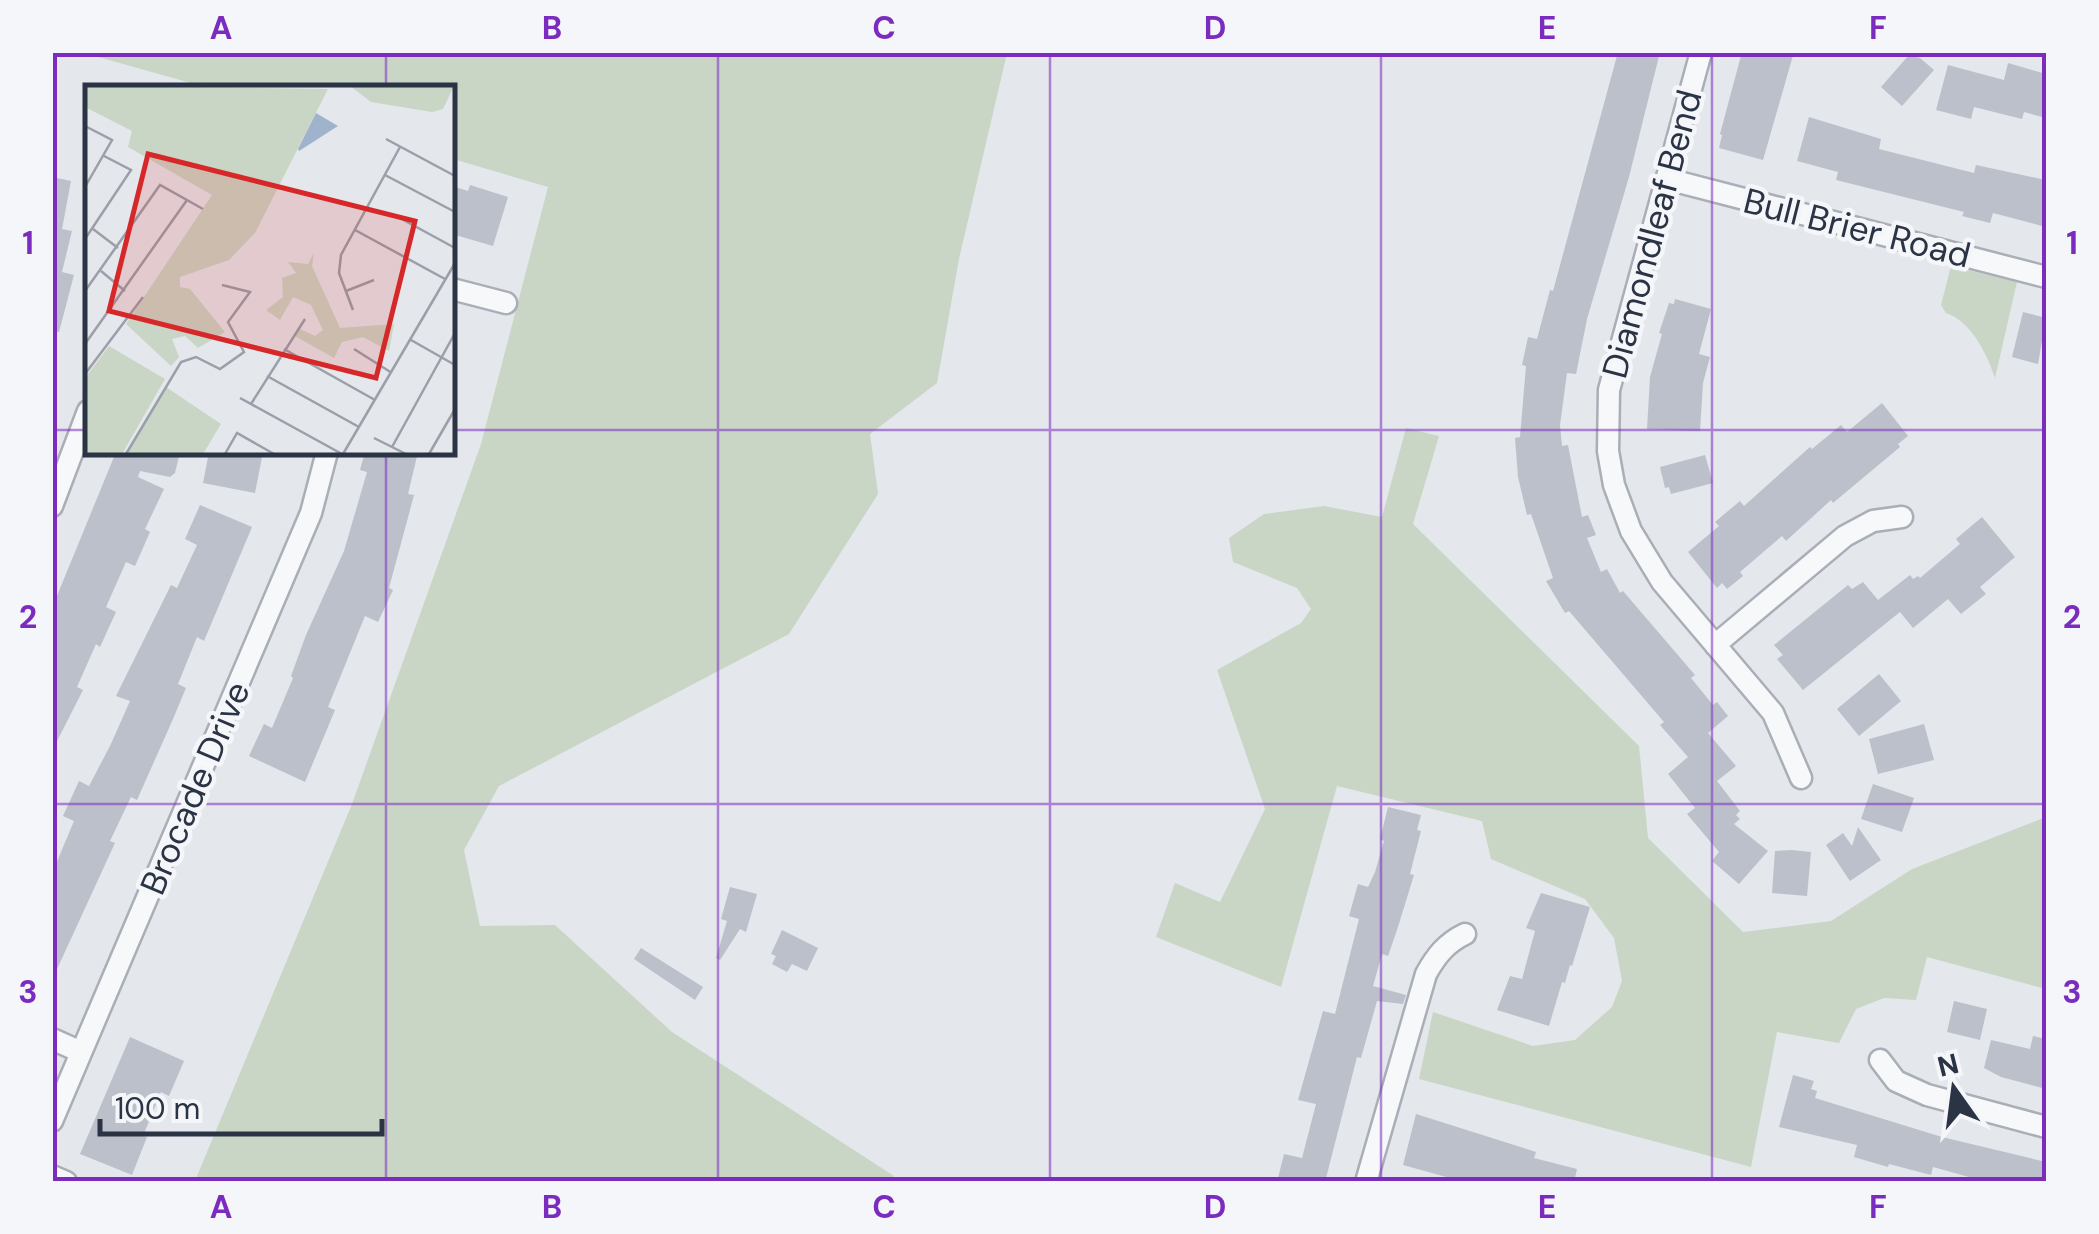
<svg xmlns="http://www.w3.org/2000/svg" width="2099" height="1234" viewBox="0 0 2099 1234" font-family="'DM Sans',sans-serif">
<rect width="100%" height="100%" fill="#e4e7ec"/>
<path fill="#c9d6c5" d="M84 53H1007L959 259 937 383 870 434 878 494 789 634 499 786 464 850 480 926 555 925 672 1032 894 1176 888 1181H195L352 804 481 444 548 187 453 159 452 88 205 87Z
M1951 266 2017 282 1995 378C1987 354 1971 321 1946 313L1941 305Z
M1406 428 1439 436 1413 524 1639 746 1648 838 1743 932 1831 921 1912 869 2046 817V989L1927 957 1916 1000 1884 998 1856 1009 1839 1043 1777 1032 1751 1167 1419 1079 1433 1012 1533 1046 1575 1040 1612 1007 1622 981 1614 938 1585 899 1491 859 1482 821 1337 786 1281 987 1156 937 1175 883 1220 902 1265 809 1217 670 1301 623 1311 609 1297 588 1233 562 1229 538 1264 514 1324 506 1382 517Z"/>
<path fill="#bbc0ca" d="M1618 52H1660L1629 177 1587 319 1576 374 1567 373 1560 425 1562 446 1568 445 1582 517 1588 515 1596 535 1587 538 1601 572 1607 569 1620 593 1623 591 1695 675 1691 678 1713 705 1717 702 1728 716 1708 733 1736 766 1717 781 1740 811 1736 815 1740 819 1734 824 1768 851 1739 884 1712 861 1719 852 1687 814 1695 808 1668 774 1688 757 1660 725 1664 722 1569 611 1565 613 1546 581 1553 578 1531 514 1527 515 1518 477 1515 438 1520 437 1526 366 1522 365 1528 337 1537 339 1550 290 1553 291Z
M1742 52H1794L1763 160 1719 148 1722 135 1720 134Z
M1909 55 1920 58 1934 70 1902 106 1881 87Z
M2008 63 2046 74V118L2024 112 2022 119 1974 107 1971 119 1936 110 1948 65 2004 80Z
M1809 117 1881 139 1879 149 1974 173 1976 165 2046 180V227L1993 213 1990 223 1962 216 1964 212 1836 180 1838 172 1797 161Z
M52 177 71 181 62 229 72 231 62 272 74 275 59 332 52 331Z
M470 185 508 197 493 246 452 234V186L468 191Z
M1675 299 1711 309 1699 354 1710 357 1703 383 1700 431 1647 429 1650 377 1662 334 1659 333 1669 303 1674 304Z
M2023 312 2046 318 2038 364 2012 357Z
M1882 403 1908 436 1898 444 1900 447 1833 503 1831 500 1786 541 1782 536 1740 572 1743 576 1727 589 1722 583 1717 588 1688 552 1719 526 1715 522 1740 501 1744 506 1810 447 1812 449 1841 425 1847 432Z
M116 452H180L175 473 170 477 140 471 138 477 164 489 145 529 150 532 135 566 126 562 106 607 116 612 100 647 96 644 77 687 83 690 52 751V608Z
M209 452H263L255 493 203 483Z
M365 452H418L408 494 414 495 389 588 393 590 378 622 365 616 328 707 335 710 305 782 249 756 264 724 272 728 293 678 291 676 306 635 344 551 367 472 360 470Z
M1705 455 1713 483 1671 494 1669 487 1665 488 1660 467Z
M200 505 252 527 204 641 197 637 178 684 186 688 173 719 137 800 131 797 110 841 115 843 52 980V863L56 864 74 821 63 816 79 781 89 786 110 746 130 701 116 696 171 585 177 588 197 545 185 539Z
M1982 517 2015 557 1980 587 1986 594 1961 614 1948 599 1913 628 1900 612 1803 690 1777 659 1783 655 1774 645 1848 585 1852 589 1863 582 1878 600 1910 575 1913 579 1918 576 1920 578 1960 544 1956 539Z
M1879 674 1901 701 1859 736 1837 709Z
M1924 724 1934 760 1878 774 1869 739Z
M1873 784 1914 798 1902 832 1861 819Z
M1388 807 1421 815 1417 830 1421 831 1410 874 1414 875 1397 930 1388 956 1382 954 1373 986 1406 995 1403 1004 1377 1001 1361 1058 1357 1057 1325 1182H1277L1284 1154 1302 1158 1316 1104 1298 1100 1323 1011 1335 1014 1359 919 1349 916 1358 884 1368 887 1375 872 1384 841 1380 839Z
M1858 827 1881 860 1850 881 1826 845 1843 833 1852 846Z
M1792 850 1811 852 1807 896 1772 893 1775 851Z
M730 887 757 894 746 932 740 929 720 960 716 958 727 921 721 919Z
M1541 893 1590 907 1572 966 1570 965 1565 983 1562 982 1549 1026 1497 1010 1510 976 1522 979 1535 931 1526 928Z
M782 930 818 948 807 971 792 964 787 972 772 964 776 956 771 954Z
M641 948 703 987 695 1000 634 959Z
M1954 1001 1987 1009 1980 1040 1947 1032Z
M2033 1036 2046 1039V1089L2001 1077 1984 1068 1991 1040 2030 1049Z
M130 1037 184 1061 169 1096 161 1092 143 1136 147 1137 132 1175 80 1154Z
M1793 1075 1814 1081 1811 1089 1817 1091 1815 1098 1942 1137 2046 1162V1182H1987L1933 1167 1931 1175 1889 1164 1888 1167 1854 1157 1857 1145 1779 1127Z
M1416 1114 1536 1152 1534 1158 1577 1169 1574 1182H1449L1450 1178 1403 1165Z"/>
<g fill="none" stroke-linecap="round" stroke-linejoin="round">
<defs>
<path id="street" d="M1701 52 1609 390 1608 451 1614 485 1631 531 1662 582 1773 713 1801 778
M1667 179 2046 277
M452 289 506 303
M52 506 88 411
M1715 645 1845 536 1873 521 1902 517
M52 1039 81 1052
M1880 1060 1896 1081 1927 1095 2046 1127
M52 1121 311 513 327 452
M52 1176 66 1182
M1366 1182 1426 974C1436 956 1446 943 1465 934"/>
</defs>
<use href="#street" stroke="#a9aeb7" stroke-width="25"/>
<use href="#street" stroke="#f7f8fa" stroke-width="20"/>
</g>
<path fill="none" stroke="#7b2cbf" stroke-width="2.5" stroke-opacity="0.55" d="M386 52V88M718 52V1182M1050 52V1182M1381 52V1182M1712 52V1182M52 430H88M452 430H2046M386 452V1182M52 804H2046"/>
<g text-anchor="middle" stroke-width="9" stroke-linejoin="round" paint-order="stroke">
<g font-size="35" fill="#2b3445" stroke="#f4f6f9">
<text transform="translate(1857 228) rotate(14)" y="12">Bull Brier Road</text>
<text transform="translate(1652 234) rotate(-75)" y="12">Diamondleaf Bend</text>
<text transform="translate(195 788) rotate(-67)" y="12">Brocade Drive</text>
</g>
</g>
<g transform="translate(85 85)">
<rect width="370" height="370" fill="#e4e7ec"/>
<path d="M0 1 243 4 170 148 144 175 95 192V202L105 204 140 247 113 263 100 251 87 254 94 272 86 281 41 239 127 110 43 62 47 46 0 22ZM265 1H369L358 24 347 27 286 17ZM229 168 227 181 255 243 309 239 304 266 278 252 257 257 249 273 210 251 213 243 230 251 238 245 226 220 208 212 195 235 181 225 198 212 197 193 211 188 203 177 223 179ZM24 261 80 294 37 369H0V293ZM81 302 136 339 118 369H42Z" fill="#c9d6c5"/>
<path d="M231 28 253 41 214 66 213 64Z" fill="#9fb4cc"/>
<path fill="none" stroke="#9a9fa9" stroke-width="2.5" d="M0 41 27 55 0 102M301 54 370 91M300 90 370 127M313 132 370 163M8 144 33 163M270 145 360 194M0 154 46 85 19 71M16 186 40 206M0 206 75 100 118 124M261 206 289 195M268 225 254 188 256 170 315 62M326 255 370 280M0 259 102 115M199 264 290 315M269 264 307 288M0 289 58 212M182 291 274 342M155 313 257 369M166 319 220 234M289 353 321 369M307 362 370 248M41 369 96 277 111 272 135 284 159 267 143 237 165 207 137 200M140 369 152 348 189 369M258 369 370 178M344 369 370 324"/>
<path fill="#d62828" fill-opacity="0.15" stroke="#d62828" stroke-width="5" d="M63 69 330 136 291 293 24 226Z"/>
<rect width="370" height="370" fill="none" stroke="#2b3445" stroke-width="5"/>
</g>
<rect width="2099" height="1234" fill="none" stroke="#f4f6f9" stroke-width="110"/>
<g transform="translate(1954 1089) rotate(346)" stroke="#f4f6f9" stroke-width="8" paint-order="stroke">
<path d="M0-8L18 38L0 25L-18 38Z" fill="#2b3445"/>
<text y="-15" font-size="28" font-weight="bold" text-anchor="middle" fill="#2b3445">N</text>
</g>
<path d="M100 1119v15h282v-15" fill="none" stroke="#2b3445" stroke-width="5"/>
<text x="115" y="1119" font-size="30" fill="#2b3445" stroke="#f4f6f9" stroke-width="8" paint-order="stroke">100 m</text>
<rect x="55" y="55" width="1989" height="1124" fill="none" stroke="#7b2cbf" stroke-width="4"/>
<g font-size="32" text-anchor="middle" font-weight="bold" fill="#7b2cbf">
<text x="221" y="39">A</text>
<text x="552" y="39">B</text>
<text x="884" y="39">C</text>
<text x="1215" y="39">D</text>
<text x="1547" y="39">E</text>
<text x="1878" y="39">F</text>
<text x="28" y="254">1</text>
<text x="2072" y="254">1</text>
<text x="28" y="628">2</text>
<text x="2072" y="628">2</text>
<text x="28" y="1003">3</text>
<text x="2072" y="1003">3</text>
<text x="221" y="1218">A</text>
<text x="552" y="1218">B</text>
<text x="884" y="1218">C</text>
<text x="1215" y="1218">D</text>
<text x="1547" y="1218">E</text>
<text x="1878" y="1218">F</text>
</g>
</svg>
